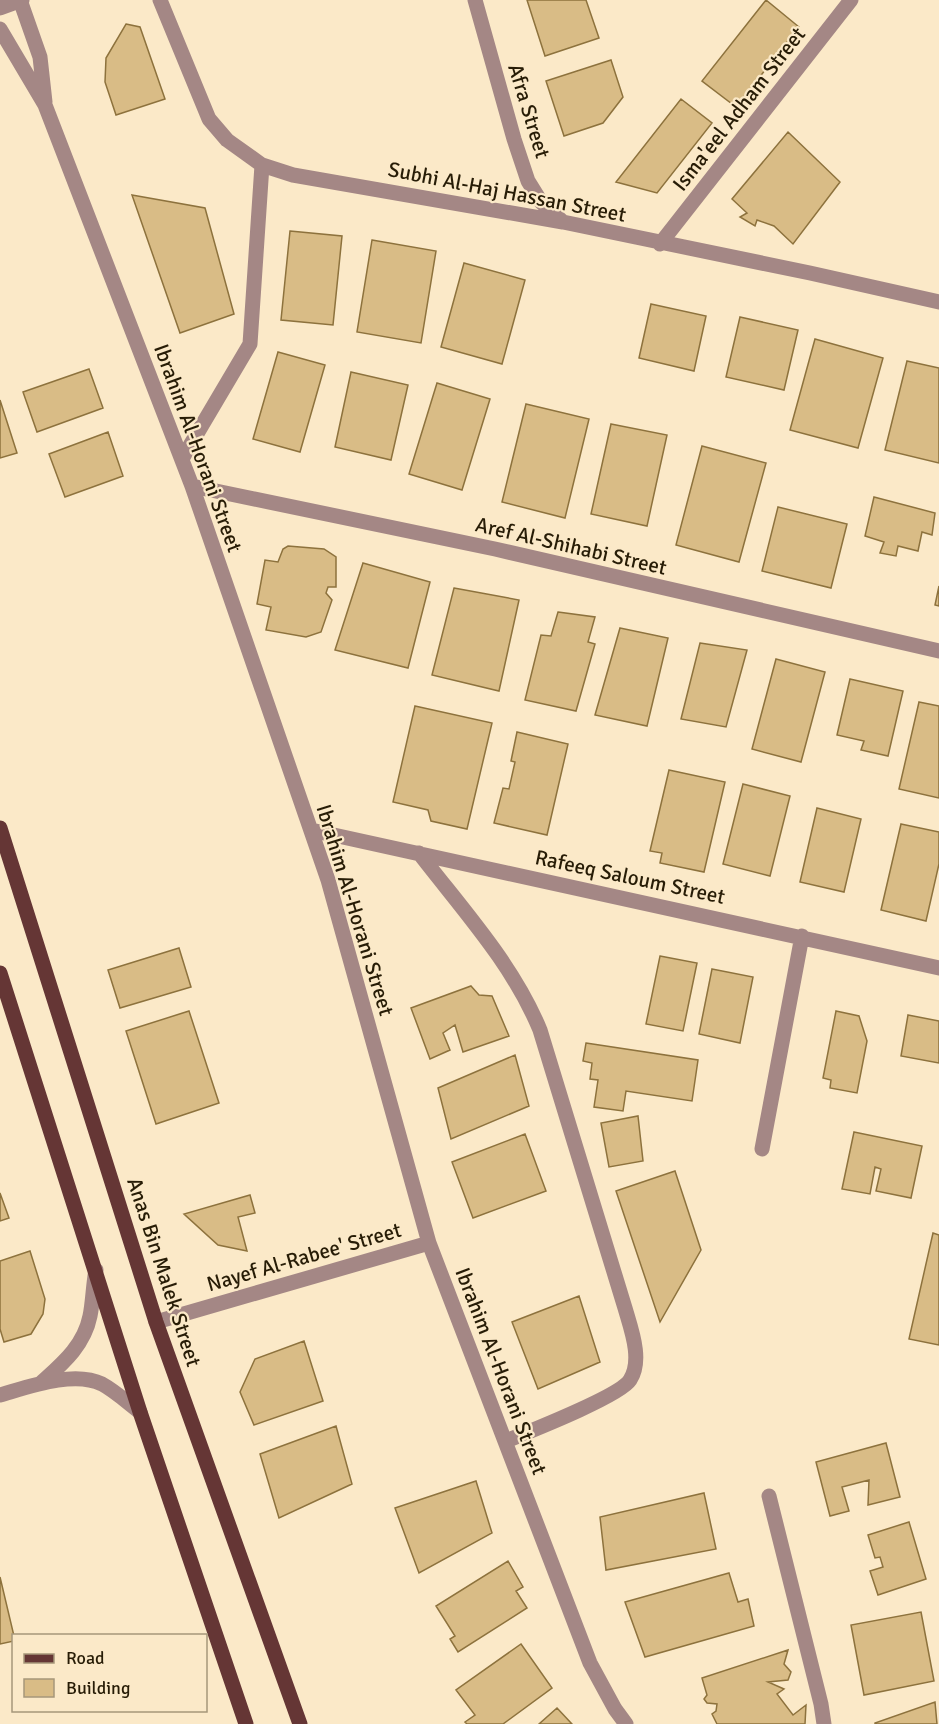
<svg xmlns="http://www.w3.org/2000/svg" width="939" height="1724" viewBox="0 0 939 1724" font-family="Signika,sans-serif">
<rect width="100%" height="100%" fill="#fbe9c8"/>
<path fill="#d9bc86" stroke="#8d723d" stroke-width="1.5" d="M527 0H586L599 38 545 56Z
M766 0 799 27 736 107 702 81Z
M126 24 140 27 165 99 116 115 105 82 106 58Z
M611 60 623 97 603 123 564 136 546 81Z
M681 99 712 123 657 193 616 182Z
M788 132 840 182 793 244 774 226 757 220 755 226 740 217 747 213 732 199Z
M132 195 205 208 234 314 180 333Z
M290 231 342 236 333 325 281 320Z
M372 240 436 251 421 343 357 332Z
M464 263 525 280 502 364 441 347Z
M651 304 706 316 694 371 639 358Z
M740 317 798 330 784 390 726 377Z
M815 339 883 358 858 448 790 430Z
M278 352 325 365 300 452 253 439Z
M907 361 939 368V463L885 450Z
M89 369 103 408 37 432 23 392Z
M351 372 408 385 391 460 335 447Z
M437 383 490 399 462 490 409 474Z
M0 400 17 453 0 458Z
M526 404 589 419 565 518 502 502Z
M611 424 667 435 647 526 591 514Z
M108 432 123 476 65 497 49 454Z
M702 446 766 463 739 562 676 545Z
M874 497 935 513 932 535 922 532 918 551 898 546 896 556 880 553 884 542 865 536Z
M778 507 847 524 831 588 762 571Z
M288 546 324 549 336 557V587H328L326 593 332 600 321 632 306 637 266 630 271 607 257 604 265 560 278 562 283 549Z
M363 563 430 582 408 668 335 650Z
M939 586V606L935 605Z
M454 588 519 600 499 691 432 675Z
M558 612 595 617 588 642 595 644 576 711 525 700 541 635 551 636Z
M620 628 668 638 647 726 595 715Z
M700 643 747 650 726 727 681 719Z
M776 659 825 672 801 762 752 749Z
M850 679 903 691 888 756 861 750 864 741 837 735Z
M919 702 939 706V798L899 789Z
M415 706 492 723 467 829 431 821 428 810 393 802Z
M517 732 568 744 547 835 494 823 503 788 509 789 515 762 511 761Z
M669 770 725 782 704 872 660 863 662 853 650 851Z
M743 784 790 796 770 876 723 864Z
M817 808 861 819 844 892 800 882Z
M901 824 939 832V864L926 921 881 910Z
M179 948 191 987 120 1008 108 970Z
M660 956 697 963 683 1031 646 1024Z
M712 969 753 977 740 1043 699 1034Z
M471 986 479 995 492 996 509 1036 463 1052 455 1025 443 1033 450 1050 430 1059 411 1008Z
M189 1011 219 1103 156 1124 126 1031Z
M836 1011 859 1016 867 1041 857 1093 830 1088 831 1080 823 1078Z
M908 1015 939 1021V1063L901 1056Z
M586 1043 698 1060 692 1101 626 1091 623 1111 594 1107 598 1080 590 1079 592 1063 583 1061Z
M515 1055 529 1106 451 1139 438 1088Z
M638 1116 643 1161 609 1167 601 1123Z
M854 1132 922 1146 911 1198 876 1191 881 1169 875 1167 870 1194 842 1189Z
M525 1134 546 1191 473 1218 452 1162Z
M675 1171 701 1250 660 1322 616 1191Z
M0 1193 9 1218 0 1221Z
M250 1195 255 1213 238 1217 247 1251 218 1245 184 1214Z
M933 1233 939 1235V1345L909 1339Z
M30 1251 45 1299 43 1314 31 1334 4 1342 0 1329V1261Z
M579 1296 600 1362 538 1389 512 1322Z
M304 1341 323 1401 254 1425 240 1392 255 1359Z
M336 1426 352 1484 279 1518 260 1454Z
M886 1443 900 1497 868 1505 869 1480 842 1487 849 1511 830 1516 816 1462Z
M476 1481 492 1533 419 1573 395 1508Z
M704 1493 716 1549 606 1570 600 1517Z
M909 1522 926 1579 878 1595 870 1571 883 1567 880 1557 875 1558 868 1535Z
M508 1561 523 1587 516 1591 527 1608 458 1652 450 1639 455 1636 436 1606Z
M729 1573 738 1602 748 1599 754 1626 645 1657 625 1602Z
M0 1577 14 1636V1641L0 1644Z
M921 1612 934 1681 864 1695 851 1625Z
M521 1644 552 1688 503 1724H467L465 1722 475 1715 456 1690Z
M788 1650 784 1664 791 1672 788 1680 768 1682 784 1689 777 1694 793 1715 806 1705 805 1724H717L712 1714 716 1711 717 1704 707 1703 704 1699 707 1695 702 1678Z
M935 1702 937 1724H875V1723Z
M557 1708 572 1724H539Z"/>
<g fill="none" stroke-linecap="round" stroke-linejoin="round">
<path stroke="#a48785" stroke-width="15" d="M20 0 40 57 45 102
M160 0 209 119 227 140 262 165 293 175 563 222 810 273 939 302
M475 0 514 139 528 181 541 202 563 222
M0 8 22 0
M0 29 45 105 192 486 328 880 429 1243 590 1663 615 1709 626 1724
M660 244 851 0
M182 459 250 344 262 165
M192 486 495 549 939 651
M311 830 939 968
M419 853C462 909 513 964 540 1030L625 1308C631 1329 643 1360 630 1380 620 1396 528 1432 506 1441
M762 1149 802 936
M156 1322 429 1243
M41 1383C62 1364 84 1346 90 1316 93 1302 93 1285 96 1270
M0 1395C28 1387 74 1370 102 1384 115 1391 128 1403 140 1412
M769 1496 821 1704 824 1724"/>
<path stroke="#653635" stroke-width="15" d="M0 828 156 1322 300 1724
M0 973 140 1412 246 1724"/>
</g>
<g text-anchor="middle" stroke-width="4.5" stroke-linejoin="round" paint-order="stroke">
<g font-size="21" fill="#271c06" stroke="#fbe9c8">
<text transform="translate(739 109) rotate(-52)" y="7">Isma'eel Adham Street</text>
<text transform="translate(529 111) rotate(73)" y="7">Afra Street</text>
<text transform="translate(507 192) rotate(11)" y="7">Subhi Al-Haj Hassan Street</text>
<text transform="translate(198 448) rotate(70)" y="7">Ibrahim Al-Horani Street</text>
<text transform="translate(571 546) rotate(13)" y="7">Aref Al-Shihabi Street</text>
<text transform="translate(630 877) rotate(12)" y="7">Rafeeq Saloum Street</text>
<text transform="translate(355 910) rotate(73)" y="7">Ibrahim Al-Horani Street</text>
<text transform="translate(304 1257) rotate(-16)" y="7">Nayef Al-Rabee' Street</text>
<text transform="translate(164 1272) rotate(72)" y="7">Anas Bin Malek Street</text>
<text transform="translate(501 1371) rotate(69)" y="7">Ibrahim Al-Horani Street</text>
</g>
</g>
<rect x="12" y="1634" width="195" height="78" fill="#fbe9c8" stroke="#a6977a" stroke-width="1.5"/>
<rect x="24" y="1654" width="30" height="9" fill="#653635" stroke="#a6977a" stroke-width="1.5"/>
<text x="66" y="1664" font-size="18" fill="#271c06">Road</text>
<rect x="24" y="1679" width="30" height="18" fill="#d9bc86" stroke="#a6977a" stroke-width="1.5"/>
<text x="66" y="1694" font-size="18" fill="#271c06">Building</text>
</svg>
